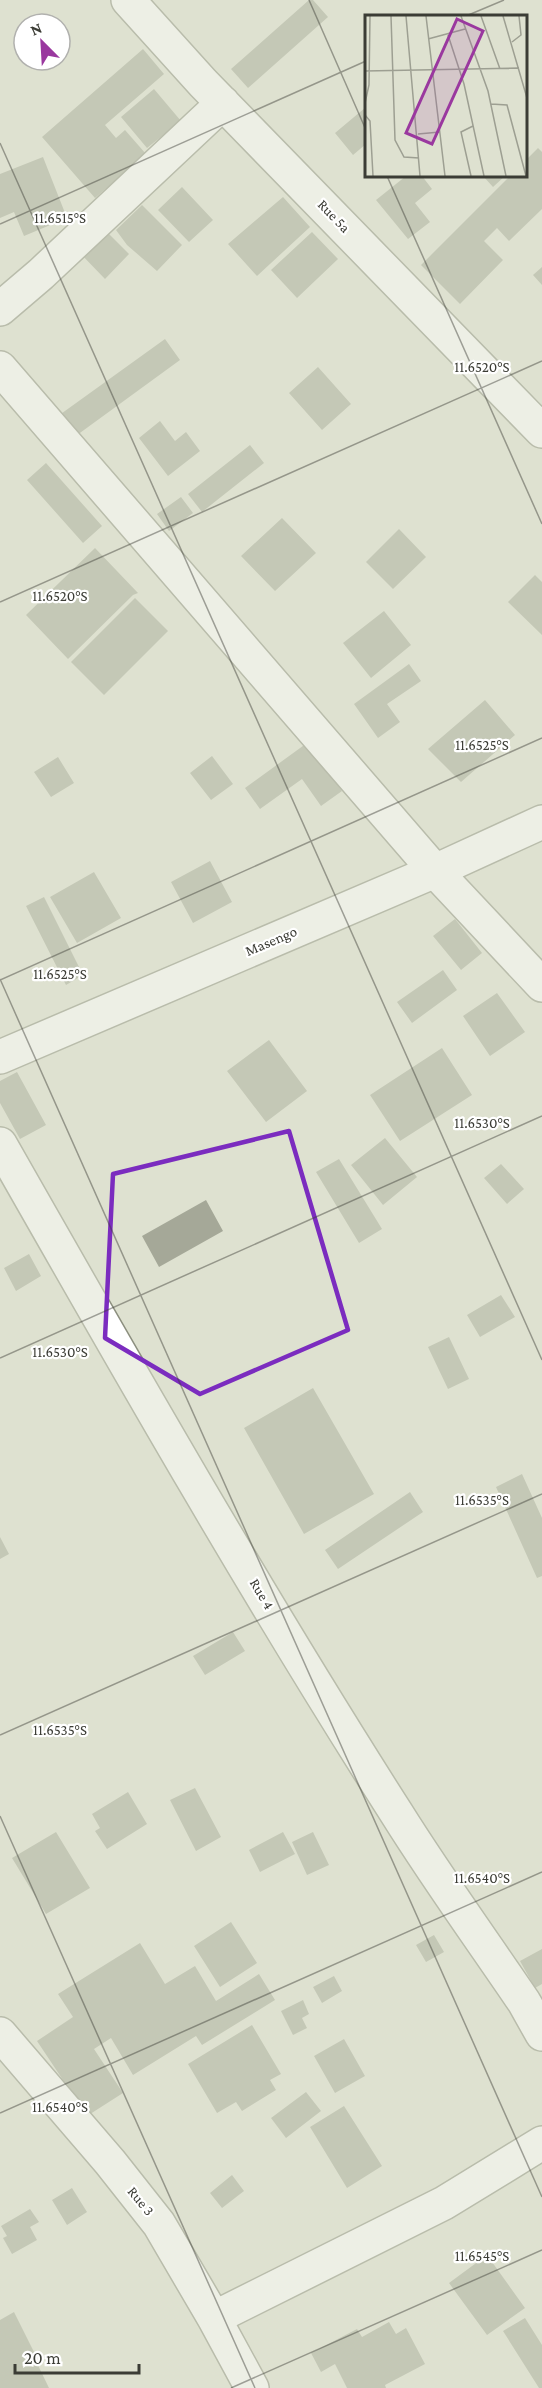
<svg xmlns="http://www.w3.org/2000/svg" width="542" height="2388" viewBox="0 0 542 2388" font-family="'Crimson Pro',serif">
<rect width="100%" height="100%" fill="#dee1d0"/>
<path fill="#a5a898" d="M309 0H313L328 17 248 88 231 69Z
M143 49 164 74 105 125 116 138 125 130 146 154 95 198 42 137Z
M154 89 181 121 147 148 121 117Z
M366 107V144L353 155 335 133Z
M538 148 542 152V209L509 241 497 228 484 241 503 260 460 304 421 265 510 176H526V160Z
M43 157 67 218 24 236 14 212 0 218V174Z
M406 176H422L432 189 415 203 430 222 408 239 376 200Z
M483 176H505L493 187Z
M182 187 213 220 189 242 158 210Z
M283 197 310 227 257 276 228 244Z
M142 205 182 245 157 271 127 245 116 230Z
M101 226 129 254 105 279 77 250Z
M312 232 338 259 297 298 271 270Z
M542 267V285L533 275Z
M165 339 180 360 73 438 58 416Z
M318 367 351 404 322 430 289 393Z
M160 421 175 441 186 432 200 451 168 476 139 438Z
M250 445 264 463 202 512 188 494Z
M46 463 102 526 83 543 27 480Z
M181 497 193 513 169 531 157 514Z
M282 518 316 553 275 591 241 556Z
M399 529 426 557 393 589 366 562Z
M95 548 138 593 133 595 68 659 26 615Z
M535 575 542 582V635L508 602Z
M135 598 168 631 104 695 71 662Z
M384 611 411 645 371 678 343 643Z
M409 664 421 681 387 704 400 722 378 738 354 704Z
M485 700 515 735 461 782 428 749Z
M307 743 342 791 321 806 302 779 260 809 245 788Z
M212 756 233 784 211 800 190 773Z
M58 757 74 783 51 797 34 772Z
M210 861 232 902 193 923 171 882Z
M94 872 121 918 77 943 50 897Z
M44 897 83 975 66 985 26 906Z
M455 919 482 953 461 970 433 936Z
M443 970 457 990 412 1023 397 1002Z
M497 993 525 1032 490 1056 463 1016Z
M269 1040 307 1091 266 1122 227 1071Z
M442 1048 472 1095 400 1141 370 1095Z
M17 1072 46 1125 20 1139 0 1103V1081Z
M385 1138 417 1177 383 1205 351 1165Z
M339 1159 382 1229 359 1243 316 1172Z
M501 1164 524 1189 507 1204 484 1178Z
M206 1200 223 1231 159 1267 142 1236Z
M29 1254 41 1276 16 1291 4 1268Z
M501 1295 515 1317 480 1337 467 1315Z
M449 1337 469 1379 448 1389 428 1347Z
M313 1388 374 1494 304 1534 244 1428Z
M522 1474 542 1518V1576L537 1578 496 1487Z
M410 1492 423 1512 338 1569 325 1550Z
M0 1537 9 1554 0 1559Z
M233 1632 245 1651 205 1675 193 1656Z
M195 1788 221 1837 196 1851 170 1800Z
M128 1792 147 1824 107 1849 95 1831 100 1828 92 1814Z
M56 1832 90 1888 46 1914 12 1858Z
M283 1832 295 1854 260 1872 249 1850Z
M313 1832 329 1865 307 1875 292 1842Z
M231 1922 257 1963 220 1987 194 1946Z
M434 1935 444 1952 426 1962 416 1945Z
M140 1943 165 1984 195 1966 216 2001 259 1974 275 2000 202 2045 196 2036 133 2075 111 2038 94 2049 123 2093 87 2116 37 2041 73 2017 58 1994Z
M542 1949V1984L535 1988 520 1961Z
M334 1976 342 1991 322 2003 313 1987Z
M303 2000 309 2014 302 2018 307 2028 293 2035 281 2011Z
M252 2025 281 2074 270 2080 276 2090 242 2111 236 2102 217 2113 188 2064Z
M344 2039 365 2076 335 2093 314 2056Z
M306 2092 321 2111 286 2138 271 2118Z
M344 2106 382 2166 347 2188 310 2127Z
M232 2175 244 2191 222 2208 210 2193Z
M72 2188 87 2212 67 2225 52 2200Z
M30 2209 39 2222 30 2227 37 2240 12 2254 3 2238 7 2236 1 2226Z
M487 2255 525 2308 487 2335 449 2283Z
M14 2312 37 2358 35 2359 49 2388H0V2320Z
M525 2318 542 2345V2388H539L503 2331Z
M389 2322 396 2334 406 2328 425 2364 385 2385 386 2388H347L335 2364 321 2372 311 2353 357 2329 362 2337Z"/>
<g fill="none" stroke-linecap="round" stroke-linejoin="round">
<defs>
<path id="minor" d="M128 0 203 83 542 431
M0 309 41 274 223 103
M0 368 435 871 542 985
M0 1057 435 871 542 822
M0 1144C128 1369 257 1595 397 1814 437 1878 482 1940 524 2002L542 2034
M0 2034 110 2162 159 2224 214 2318 252 2388
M214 2318 444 2203 542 2143"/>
</defs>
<use href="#minor" stroke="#8c8f7f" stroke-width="36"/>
<use href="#minor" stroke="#fff" stroke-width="33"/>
</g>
<path d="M0 0H542V2388H0ZM289 1131 348 1330 200 1394 105 1338 113 1174Z" fill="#dee1d0" fill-opacity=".55" fill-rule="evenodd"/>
<path fill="none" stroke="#7b2cbf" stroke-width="4.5" stroke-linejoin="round" d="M289 1131 348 1330 200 1394 105 1338 113 1174Z"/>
<path fill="none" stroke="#3b3c35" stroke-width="1.5" stroke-opacity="0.45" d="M309 0 366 130M466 16 504 0M0 143 542 1360M387 176 542 524M0 224 366 61M0 602 542 361M0 979 542 2197M0 980 542 738M0 1358 542 1116M0 1735 542 1494M0 1816 255 2388M0 2113 542 1872M231 2388 542 2250"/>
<g text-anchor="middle" stroke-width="4.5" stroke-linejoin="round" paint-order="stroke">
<g font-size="15" fill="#3b3c35" stroke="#fff">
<text transform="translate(334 216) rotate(46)" y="5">Rue 5a</text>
<text transform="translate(271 941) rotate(-23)" y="5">Masengo</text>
<text transform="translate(262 1594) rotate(59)" y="5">Rue 4</text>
<text transform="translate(141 2201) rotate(51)" y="5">Rue 3</text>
</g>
</g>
<g transform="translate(365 15)">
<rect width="162" height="162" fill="#dee1d0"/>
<path fill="none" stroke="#9d9f92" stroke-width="1.5" d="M26 1 30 125 39 142 54 143M41 1 55 161M61 1 80 161M96 1 123 76 141 161M116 1 135 54M138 1 162 83M83 20 99 69 119 161M63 24 100 14M147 27 156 20 154 1M0 56 154 53M0 88 4 70 5 1M126 89 142 90 161 161M0 100 5 106 8 161M53 119 75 117M106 161 96 117 108 111"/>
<path fill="#9a389f" fill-opacity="0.15" stroke="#9a389f" stroke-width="3" d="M92 4 118 16 67 129 41 118Z"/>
<rect width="162" height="162" fill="none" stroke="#3b3c35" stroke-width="3"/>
</g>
<g font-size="15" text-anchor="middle" fill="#3b3c35" stroke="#fff" stroke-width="4.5" stroke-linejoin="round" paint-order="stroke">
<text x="60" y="223">11.6515°S</text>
<text x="482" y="372">11.6520°S</text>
<text x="60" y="601">11.6520°S</text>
<text x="482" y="750">11.6525°S</text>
<text x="60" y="979">11.6525°S</text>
<text x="482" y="1128">11.6530°S</text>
<text x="60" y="1357">11.6530°S</text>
<text x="482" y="1505">11.6535°S</text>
<text x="60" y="1735">11.6535°S</text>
<text x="482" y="1883">11.6540°S</text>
<text x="60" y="2112">11.6540°S</text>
<text x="482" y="2261">11.6545°S</text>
</g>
<g transform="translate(42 42) rotate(336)"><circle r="28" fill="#ffffff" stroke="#b1b1ae" stroke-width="1.5"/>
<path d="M0-4.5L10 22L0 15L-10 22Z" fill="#9a389f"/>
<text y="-9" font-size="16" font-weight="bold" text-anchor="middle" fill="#3b3c35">N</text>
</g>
<path d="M15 2364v9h124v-9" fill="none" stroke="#3b3c35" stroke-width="3"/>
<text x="24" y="2364" font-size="18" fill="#3b3c35" stroke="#ffffff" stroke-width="4.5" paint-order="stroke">20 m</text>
</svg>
